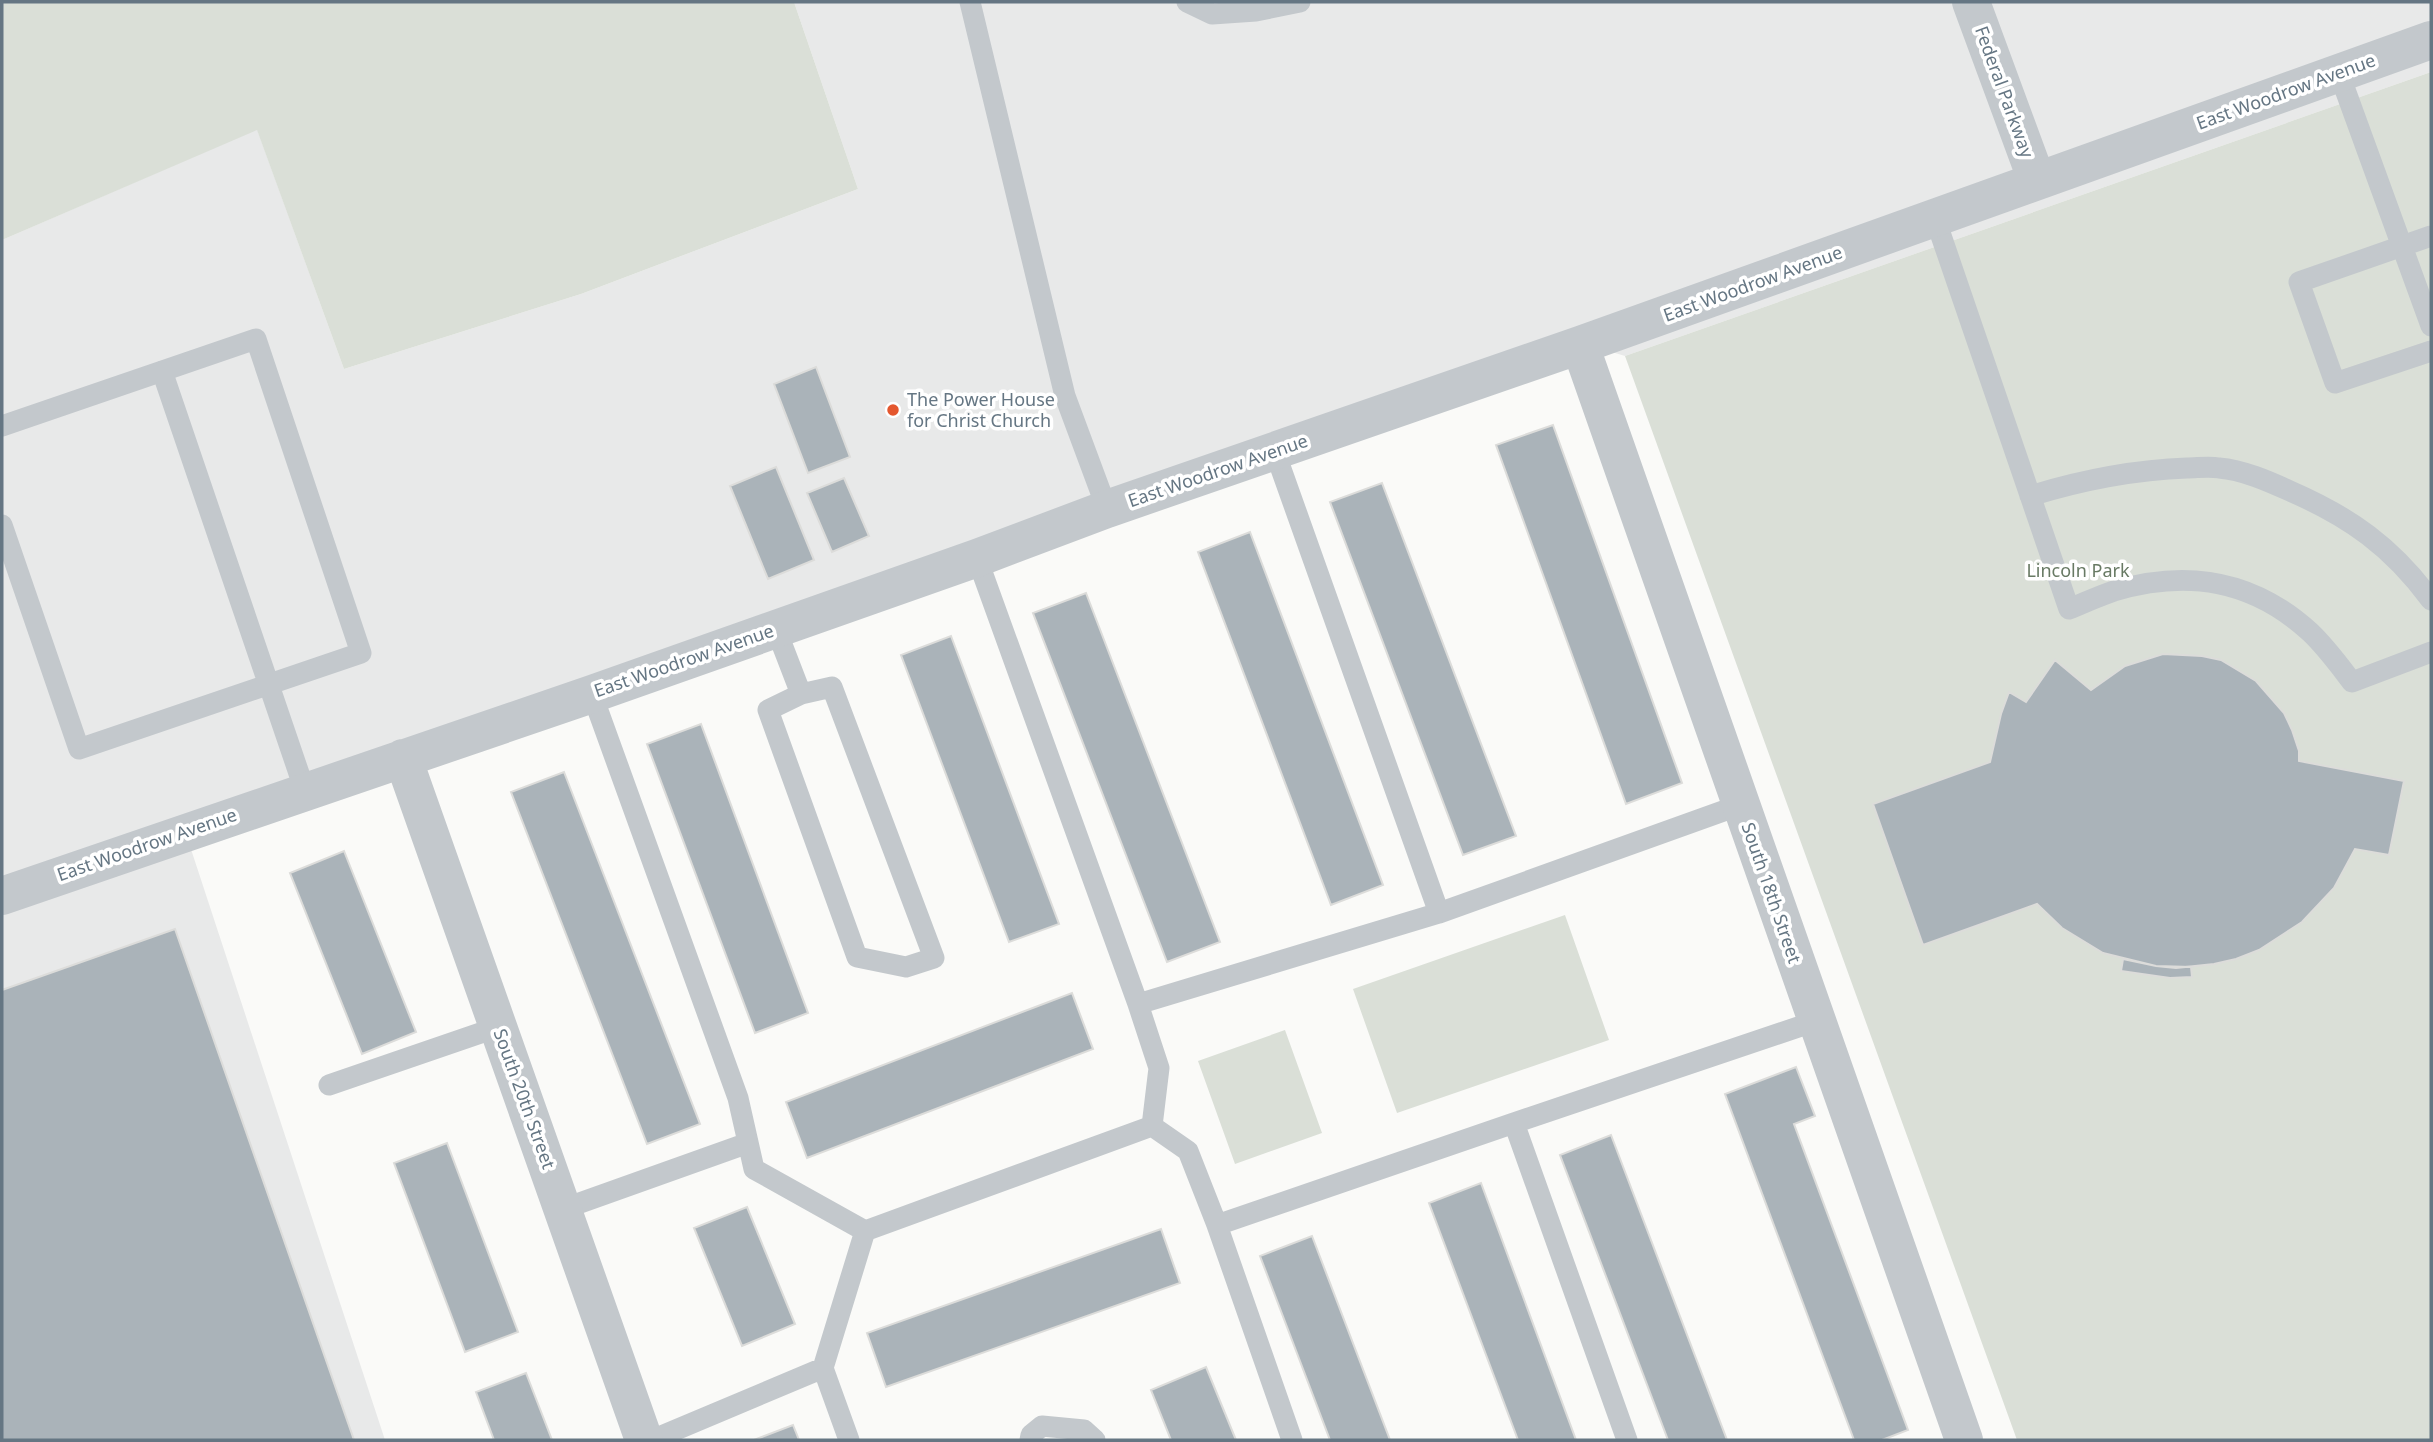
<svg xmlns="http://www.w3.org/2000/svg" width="2433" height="1442" viewBox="0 0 2433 1442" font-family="'Noto Sans',sans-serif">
<rect width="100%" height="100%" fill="#fafaf8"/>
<path fill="#e8e9e9" d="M794 2H2431V72L1625 356 1572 340 186 834 385 1440H2V240L257 129 344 369 581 294 858 189Z"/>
<path fill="#dadfd7" d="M2 2H794L858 189 581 294 344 369 257 130 2 240Z
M2431 72V1440H2017L1625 356Z
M1565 915 1609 1040 1397 1113 1353 989Z
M1285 1030 1322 1133 1235 1164 1198 1061Z"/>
<path fill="#aab3b9" stroke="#dcdcda" stroke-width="2" d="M816 367 850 457 808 473 774 384Z
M1553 425 1682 783 1626 804 1496 445Z
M776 467 814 560 768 579 730 486Z
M844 478 869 536 832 552 807 493Z
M1382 483 1516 836 1463 855 1330 502Z
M1250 532 1383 885 1331 905 1198 552Z
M1086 593 1220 942 1167 962 1033 613Z
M951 636 1059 924 1009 942 901 655Z
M2163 654 2202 656 2221 660 2256 681 2284 713 2292 730 2299 751V761L2404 781 2389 855 2355 849 2334 888 2302 922 2259 950 2236 959 2214 964 2176 968 2156 966 2103 953 2062 928 2037 904 1923 945 1873 804 1990 762 2001 714 2009 692 2026 702 2055 660 2091 690 2125 666Z
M701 724 808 1013 755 1033 647 744Z
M564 772 700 1124 647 1144 511 792Z
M344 851 416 1032 362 1054 290 873Z
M175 929 354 1440H2V990Z
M2123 959 2156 966 2191 967 2192 977 2170 978 2121 971Z
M1072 993 1093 1049 807 1158 786 1102Z
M1796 1067 1815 1116 1794 1124 1908 1430 1882 1440H1854L1725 1094Z
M1611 1135 1727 1440H1668L1560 1155Z
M447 1143 518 1332 465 1352 394 1163Z
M1481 1183 1576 1440H1518L1429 1203Z
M747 1207 795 1324 742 1346 694 1228Z
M1161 1229 1180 1283 886 1387 867 1333Z
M1312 1236 1390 1440H1330L1260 1256Z
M1206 1367 1236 1440H1171L1151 1390Z
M526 1373 552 1440H494L476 1392Z
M793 1425 799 1440H754Z"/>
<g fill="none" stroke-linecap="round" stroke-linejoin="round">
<path stroke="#c3c8cc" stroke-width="21" d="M970 2 1065 396 1107 509
M1187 2 1212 14 1256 11 1300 2
M2339 73 2431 326
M1935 218 2069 609C2084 603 2099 596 2114 591 2188 569 2253 580 2310 632 2326 647 2339 665 2352 682L2431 652
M2431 236 2299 282 2335 383 2431 351
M162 371 305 791
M2 426 256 339 361 653 79 749 2 525
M2030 496C2082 480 2132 470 2187 468 2197 468 2209 466 2219 468 2243 470 2268 481 2290 491 2350 517 2392 547 2431 600
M977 558 1138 1004 1439 913 1275 452
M776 629 801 694 768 710 857 957 906 967 934 958 832 687 801 694
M592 694 738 1098 754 1169 865 1231 1152 1126 1159 1068 1138 1004
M1439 913 1740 805
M329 1085 498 1027
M1152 1126 1188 1151 1217 1225
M563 1209 748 1143
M652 1440 823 1368
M849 1440 823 1368 865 1231
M1030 1440 1031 1435 1042 1426 1084 1430 1095 1440
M1292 1440 1217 1225 1514 1123
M1627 1440 1514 1123 1816 1021"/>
<path stroke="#c3c8cc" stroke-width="38" d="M1971 2 2037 181
M1580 345 1964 1440
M403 758 644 1440
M2 896 592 694 977 558 1107 509 1580 345 2431 40"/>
</g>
<circle fill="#e4572e" stroke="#fff" stroke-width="2.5" cx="893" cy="410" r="7"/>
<g text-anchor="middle" stroke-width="7" stroke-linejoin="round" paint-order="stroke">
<g font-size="18" fill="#657683" stroke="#fff">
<text transform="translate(2004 92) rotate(70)" y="6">Federal Parkway</text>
<text transform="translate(2286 92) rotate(-20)" y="6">East Woodrow Avenue</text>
<text transform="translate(1753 284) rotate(-20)" y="6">East Woodrow Avenue</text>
<text transform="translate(1218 471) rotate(-19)" y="6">East Woodrow Avenue</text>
<text transform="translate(684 661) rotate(-19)" y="6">East Woodrow Avenue</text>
<text transform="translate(147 845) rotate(-19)" y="6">East Woodrow Avenue</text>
<text transform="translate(1771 893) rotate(71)" y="6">South 18th Street</text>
<text transform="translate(524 1099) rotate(70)" y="6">South 20th Street</text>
</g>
<g font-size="18" fill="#657683" stroke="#fff" text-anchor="start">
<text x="907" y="406">The Power House<tspan x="907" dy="21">for Christ Church</tspan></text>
</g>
<g font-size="18" fill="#687a64" stroke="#fff">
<text x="2078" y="577">Lincoln Park</text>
</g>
</g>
<rect width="2433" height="1442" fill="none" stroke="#657683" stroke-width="7"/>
</svg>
